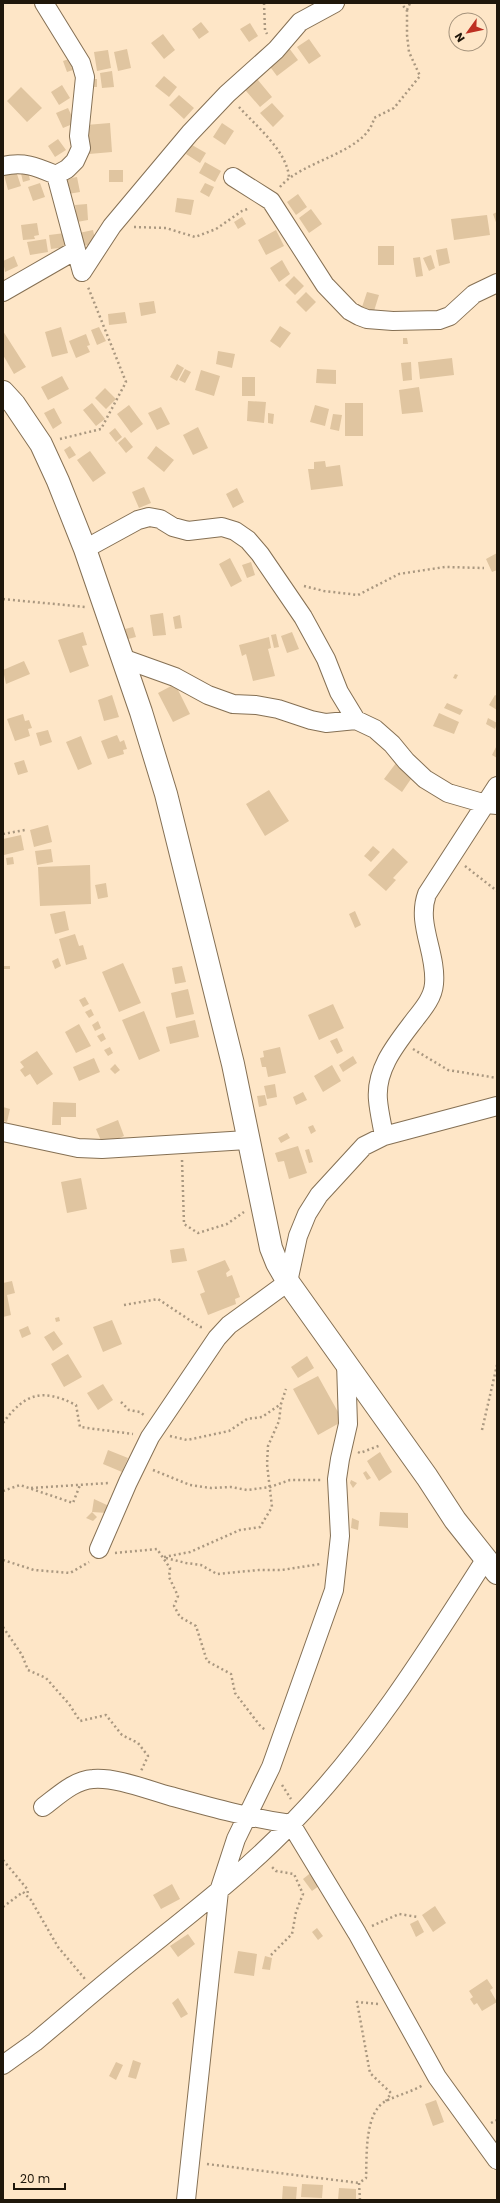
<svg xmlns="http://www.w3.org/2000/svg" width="500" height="2203" viewBox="0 0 500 2203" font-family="Poppins,sans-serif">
<rect width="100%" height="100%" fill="#fee6c7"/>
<path fill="#e0c5a0" d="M201 22 209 32 199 39 192 29Z
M250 23 258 36 249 42 240 29Z
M163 34 175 50 164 59 151 43Z
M309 39 321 56 309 64 297 47Z
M289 48 298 60 277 76 268 64Z
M127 49 131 68 118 71 114 52Z
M108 50 111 68 97 71 94 52Z
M75 57 79 68 67 72 63 61Z
M112 71 114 87 102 88 100 73Z
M253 74 272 97 260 107 240 84Z
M164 76 177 87 169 97 155 86Z
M90 79H97V87H90Z
M62 85 70 98 59 105 51 92Z
M21 87 42 108 27 122 7 101Z
M179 95 194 108 184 119 169 105Z
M272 103 284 116 273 127 260 113Z
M68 108 75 123 63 128 56 113Z
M110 123 112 152 89 154 86 125Z
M222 123 234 131 225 145 213 137Z
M58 139 66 150 55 157 48 146Z
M192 145 206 153 200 163 186 154Z
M205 162 221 171 215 182 199 173Z
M15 168 21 186 8 190 3 171Z
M27 168 30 180 23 182 20 169Z
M109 170H123V182H109Z
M77 177 80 192 68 194 66 179Z
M40 183 45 197 33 201 28 187Z
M205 183 214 187 209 197 200 192Z
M298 194 307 207 296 215 287 202Z
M177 198 194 200 191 215 175 212Z
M87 204 88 220 77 222 75 205Z
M311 209 322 224 309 233 299 218Z
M497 212V225L493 214Z
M487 215 490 235 454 240 451 219Z
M242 217 246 224 238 229 234 222Z
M37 223 39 235 34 236 35 239 23 240 21 225Z
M93 230 96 244 82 246 79 233Z
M276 230 284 246 266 255 258 240Z
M65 233 67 247 51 249 49 235Z
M46 239 48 252 30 255 27 242Z
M378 246H394V265H378Z
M447 248 450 263 439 266 436 250Z
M431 255 435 268 429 271 423 258Z
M14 256 18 266 5 272 3 261Z
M420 257 423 276 416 277 413 258Z
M282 260 290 274 279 282 270 268Z
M294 276 304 286 295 295 285 285Z
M306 292 316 302 306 312 296 302Z
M367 292 379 295 374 311 362 307Z
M154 301 156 313 141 316 139 303Z
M125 312 127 323 109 325 108 314Z
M280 326 291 333 280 348 270 341Z
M61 327 68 353 52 357 45 332Z
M99 327 106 341 97 345 91 330Z
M3 331 26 367 14 374 3 355Z
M86 334 90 345 87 346 90 352 76 358 69 341Z
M403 338H407L408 344H403Z
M218 351 235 354 232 368 216 364Z
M452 358 454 375 420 379 418 362Z
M411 362 412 380 403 381 401 363Z
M177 364 184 368 177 381 170 377Z
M185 369 191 372 185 383 179 380Z
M317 369 336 370V384L316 383Z
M201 370 220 376 214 396 195 390Z
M62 376 69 389 48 400 41 387Z
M242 377H255V396H242Z
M419 387 423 412 402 414 399 390Z
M105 388 116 399 106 409 95 398Z
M248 401 266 402 264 423 247 421Z
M92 403 105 419 96 426 83 410Z
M345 403H363V436H345Z
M129 405 143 424 131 433 117 414Z
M315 405 329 409 325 426 310 422Z
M161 407 170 424 157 430 148 413Z
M54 408 62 423 53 429 44 413Z
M268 413 274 414 273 424 268 423Z
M333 414 342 415 339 431 330 429Z
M198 427 208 448 193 455 183 435Z
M115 428 122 437 116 442 109 433Z
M125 437 133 447 126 453 118 443Z
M70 446 76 455 69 459 64 450Z
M156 446 174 460 164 472 147 458Z
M90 451 106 473 93 482 77 460Z
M325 461 326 467 340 465 343 486 311 490 308 469H314V462Z
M144 487 151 503 139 508 132 492Z
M237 488 244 502 233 508 226 494Z
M497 553V570L492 572 486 559Z
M230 558 242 581 231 587 219 564Z
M251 562 255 575 247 578 242 565Z
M163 613 166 635 153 636 150 615Z
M180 615 182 628 175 629 173 617Z
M133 627 136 637 128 639 125 629Z
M83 632 87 645 82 646 89 666 70 673 58 640Z
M292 632 299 649 287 653 281 636Z
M276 634 279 647 274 648 271 635Z
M269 637 271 648 268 649 275 676 253 681 246 654 242 656 239 645Z
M24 661 30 674 6 684 3 670Z
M455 674 458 675 456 679 453 678Z
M175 684 190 714 173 722 158 693Z
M112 695 119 717 104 721 98 700Z
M495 695 497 696V710L489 705Z
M447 703 463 710 460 715 444 708Z
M439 713 459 722 454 734 433 726Z
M23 714 25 721 29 720 32 728 28 729 30 736 15 741 7 719Z
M488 718 497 723 495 729 486 724Z
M48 730 52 742 40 746 36 733Z
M117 735 120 742 124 740 127 749 123 750 124 754 108 759 101 741Z
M81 736 92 764 78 770 66 742Z
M497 745V758L492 755Z
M24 760 28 772 18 775 14 763Z
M396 763 413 776 402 792 384 779Z
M269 790 289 821 265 836 246 804Z
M48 825 52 842 34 847 30 830Z
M21 835 24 850 4 855 3 839Z
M373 846 380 852 371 862 364 856Z
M393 848 408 862 393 878 396 880 386 891 368 875Z
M51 849 53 862 37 865 35 851Z
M13 857 14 864 7 865 6 858Z
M90 865 91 904 40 906 38 867Z
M106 883 108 897 98 899 95 885Z
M65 911 69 930 55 934 50 914Z
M355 911 361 925 355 928 349 914Z
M75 934 79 946 83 945 87 959 66 965 59 939Z
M58 958 61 966 55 969 52 961Z
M123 963 141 1003 119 1012 102 972Z
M3 966H10V969H3Z
M182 966 186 982 175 984 172 968Z
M188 989 194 1014 176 1018 171 993Z
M85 997 89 1004 83 1007 79 1000Z
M333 1004 344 1028 319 1040 308 1015Z
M91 1009 94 1015 89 1018 85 1012Z
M144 1011 160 1051 139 1060 122 1020Z
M195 1020 199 1037 170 1044 166 1027Z
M98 1021 101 1028 95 1031 92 1025Z
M79 1024 91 1046 76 1053 65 1032Z
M103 1033 106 1039 101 1042 97 1036Z
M337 1038 343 1051 337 1054 330 1041Z
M110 1047 113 1053 108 1056 104 1050Z
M280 1047 286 1073 268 1077 266 1067H262L260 1058 264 1057 263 1051Z
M37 1051 53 1074 37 1085 30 1074 25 1077 20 1070 24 1067 20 1062Z
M353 1056 357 1063 343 1072 339 1065Z
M94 1058 100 1072 79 1081 73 1067Z
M115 1064 120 1070 115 1074 110 1069Z
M332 1065 341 1081 323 1092 314 1076Z
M275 1084 277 1097 267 1099 264 1086Z
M303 1092 307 1100 296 1105 293 1097Z
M265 1095 267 1105 259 1107 257 1096Z
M53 1102 76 1103V1117H61V1125H52Z
M3 1107 10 1109 7 1122 3 1121Z
M118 1120 124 1136 103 1145 96 1129Z
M313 1125 316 1131 311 1134 308 1127Z
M287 1133 290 1138 281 1143 278 1138Z
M298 1146 307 1173 289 1179 284 1161 278 1162 275 1153Z
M309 1149 313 1162 309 1163 305 1150Z
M81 1178 87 1209 67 1213 61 1182Z
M184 1248 187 1261 172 1263 170 1250Z
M225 1260 230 1270 226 1273 227 1277 232 1275 240 1297 235 1299 236 1304 208 1315 200 1294 205 1292 197 1271Z
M12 1281 15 1293 7 1295 11 1315 3 1317V1283Z
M59 1317 60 1321 56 1322 55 1318Z
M112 1320 122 1344 103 1352 93 1327Z
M28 1326 31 1334 22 1338 19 1330Z
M54 1331 63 1344 53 1351 44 1337Z
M68 1354 82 1377 64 1387 51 1364Z
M307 1356 314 1368 298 1378 291 1367Z
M318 1376 343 1421 318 1435 293 1389Z
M103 1384 113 1400 98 1410 87 1393Z
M108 1450 128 1458 122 1472 103 1464Z
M380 1452 392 1472 379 1481 367 1461Z
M366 1471 371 1478 367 1480 363 1473Z
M351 1480 357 1483 353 1488 350 1483Z
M94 1499 109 1506 107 1513 92 1512Z
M92 1512 97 1517 93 1521 86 1518Z
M380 1512 408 1513V1528L379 1526Z
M352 1518 359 1521 358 1530 351 1528Z
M313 1871 323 1883 312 1891 303 1879Z
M172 1884 180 1899 161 1909 153 1895Z
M435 1906 446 1923 433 1932 422 1915Z
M418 1920 424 1932 416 1937 410 1924Z
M317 1928 323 1936 318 1940 312 1932Z
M188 1934 195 1944 178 1957 170 1946Z
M238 1951 257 1954 254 1976 234 1973Z
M265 1956 272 1958 270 1970 262 1969Z
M487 1979 493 1988 490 1990 497 2002 482 2011 477 2003 474 2005 470 1999 473 1997 469 1991Z
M178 1998 188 2014 181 2018 172 2003Z
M133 2060 141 2063 136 2079 128 2077Z
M116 2062 123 2065 116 2080 109 2076Z
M436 2100 444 2122 433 2126 425 2104Z
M302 2184 323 2185 322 2198 301 2197Z
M283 2186 297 2187 296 2200H282Z
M339 2188 356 2189V2200H338Z"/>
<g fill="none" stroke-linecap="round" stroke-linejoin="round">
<defs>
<path id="minor" d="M44 3 81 63 85 77 79 136 81 148 75 161 67 169 56 175
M3 166C24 161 37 167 56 175
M56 175 82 272
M233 177 271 201 325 285 350 311 359 316 367 319 393 321 439 320 450 316 474 294 497 283
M82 272 112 226 190 133 227 94 276 50 300 22 335 3
M3 292 76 250
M85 549 138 520 149 517 160 519 173 527 188 531 222 527 235 531 248 540 260 554 303 617 326 659 339 692 356 720
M122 658 175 677 208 695 233 704 256 705 278 709 311 720 326 723 356 720 375 729 392 744 406 761 425 779 448 793 486 804 497 805
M3 1132 78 1148 102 1149 247 1140
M384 1136C382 1124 379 1112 378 1100 375 1068 398 1042 416 1018 424 1008 433 997 434 984 437 953 416 924 427 894L497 786
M99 1549 128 1482 150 1437 217 1338 229 1325 288 1282 298 1236 307 1214 319 1195 364 1146 384 1136 497 1106
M43 1807C58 1796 74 1780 93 1779 116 1777 148 1790 170 1796 210 1807 249 1818 291 1824L357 1933 437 2077 497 2160
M3 2065 35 2042C71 2012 106 1981 143 1952 194 1911 246 1871 292 1823 368 1745 427 1651 485 1560
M186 2200 219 1891 236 1839 271 1767 334 1590 340 1536 337 1479 340 1459 348 1424 346 1363"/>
<path id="tertiary" d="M3 392 14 404 41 444 58 481 85 549 141 712 166 794 233 1064 271 1248 277 1263 288 1282 427 1477 455 1520 497 1573"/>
</defs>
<use href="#minor" stroke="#857054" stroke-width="20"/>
<use href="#tertiary" stroke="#857054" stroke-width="24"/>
<path stroke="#aa9880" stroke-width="2.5" stroke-dasharray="2 3" stroke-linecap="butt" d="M264 3 265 30 267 34
M407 10 410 3
M239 107C256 126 288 152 289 178
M280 187C302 160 367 153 374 118L394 108 420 76 409 52 407 35V11L401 3
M134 227 166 228 195 237 216 229 242 211 250 208
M60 439 101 429 126 382 88 287
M304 586 324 591 358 595 399 574 445 567 484 568
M3 599 85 607
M3 834 25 830
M465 866 497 891
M413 1049 448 1070 497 1078
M182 1160 184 1224 198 1233 227 1224 244 1212
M124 1305 158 1299 200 1327H205
M121 1402 129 1410 140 1412 145 1416
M3 1423C25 1393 42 1388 76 1405L80 1427 133 1434
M482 1430 497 1365
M170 1436 187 1440 229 1431 247 1419 262 1417 281 1404
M358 1452 360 1453 381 1445
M153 1470 190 1485 211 1488 231 1487 247 1490 270 1487 290 1480H321
M31 1488 109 1483
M3 1491 20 1485 73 1503 80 1485
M115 1553 157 1549 170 1568 169 1577 178 1596 174 1606 180 1617 196 1626 207 1661 231 1674 235 1693 261 1727 266 1730
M164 1557 190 1552 240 1530 260 1527 272 1507 267 1464 268 1446 279 1421 281 1404 286 1389
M166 1558 186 1563 201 1565 217 1574 259 1570H282L320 1564
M3 1560 34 1570 70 1573 89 1562
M3 1627 22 1655 28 1670 46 1678 69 1704 80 1721 106 1715 122 1735 138 1743 148 1756 141 1771
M282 1785 291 1799
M3 1860 28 1890 27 1896
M3 1907 23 1892 31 1900 58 1947 85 1979
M372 1926 399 1914 418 1917
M271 1955 292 1934 296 1912 303 1894 294 1874 276 1871 272 1867
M378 2004 357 2002 370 2073 391 2093 386 2101
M491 2123 497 2120
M207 2164 359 2183
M360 2200 359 2183 366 2178C367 2157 364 2112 386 2101 398 2095 411 2092 423 2085"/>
<use href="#minor" stroke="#fff" stroke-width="18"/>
<use href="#tertiary" stroke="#fff" stroke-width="22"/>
</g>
<rect width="500" height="2203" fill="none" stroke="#1f170b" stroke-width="8"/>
<g transform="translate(468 32) rotate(237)"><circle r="19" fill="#fee6c7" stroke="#a5937c"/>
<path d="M0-3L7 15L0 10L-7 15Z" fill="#bd3022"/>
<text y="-6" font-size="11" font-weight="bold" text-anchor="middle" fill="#1f170b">N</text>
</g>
<path d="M14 2183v6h51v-6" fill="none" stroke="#1f170b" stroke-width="2"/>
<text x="20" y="2183" font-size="12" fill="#1f170b" stroke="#fee6c7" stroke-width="3" paint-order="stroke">20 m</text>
</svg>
